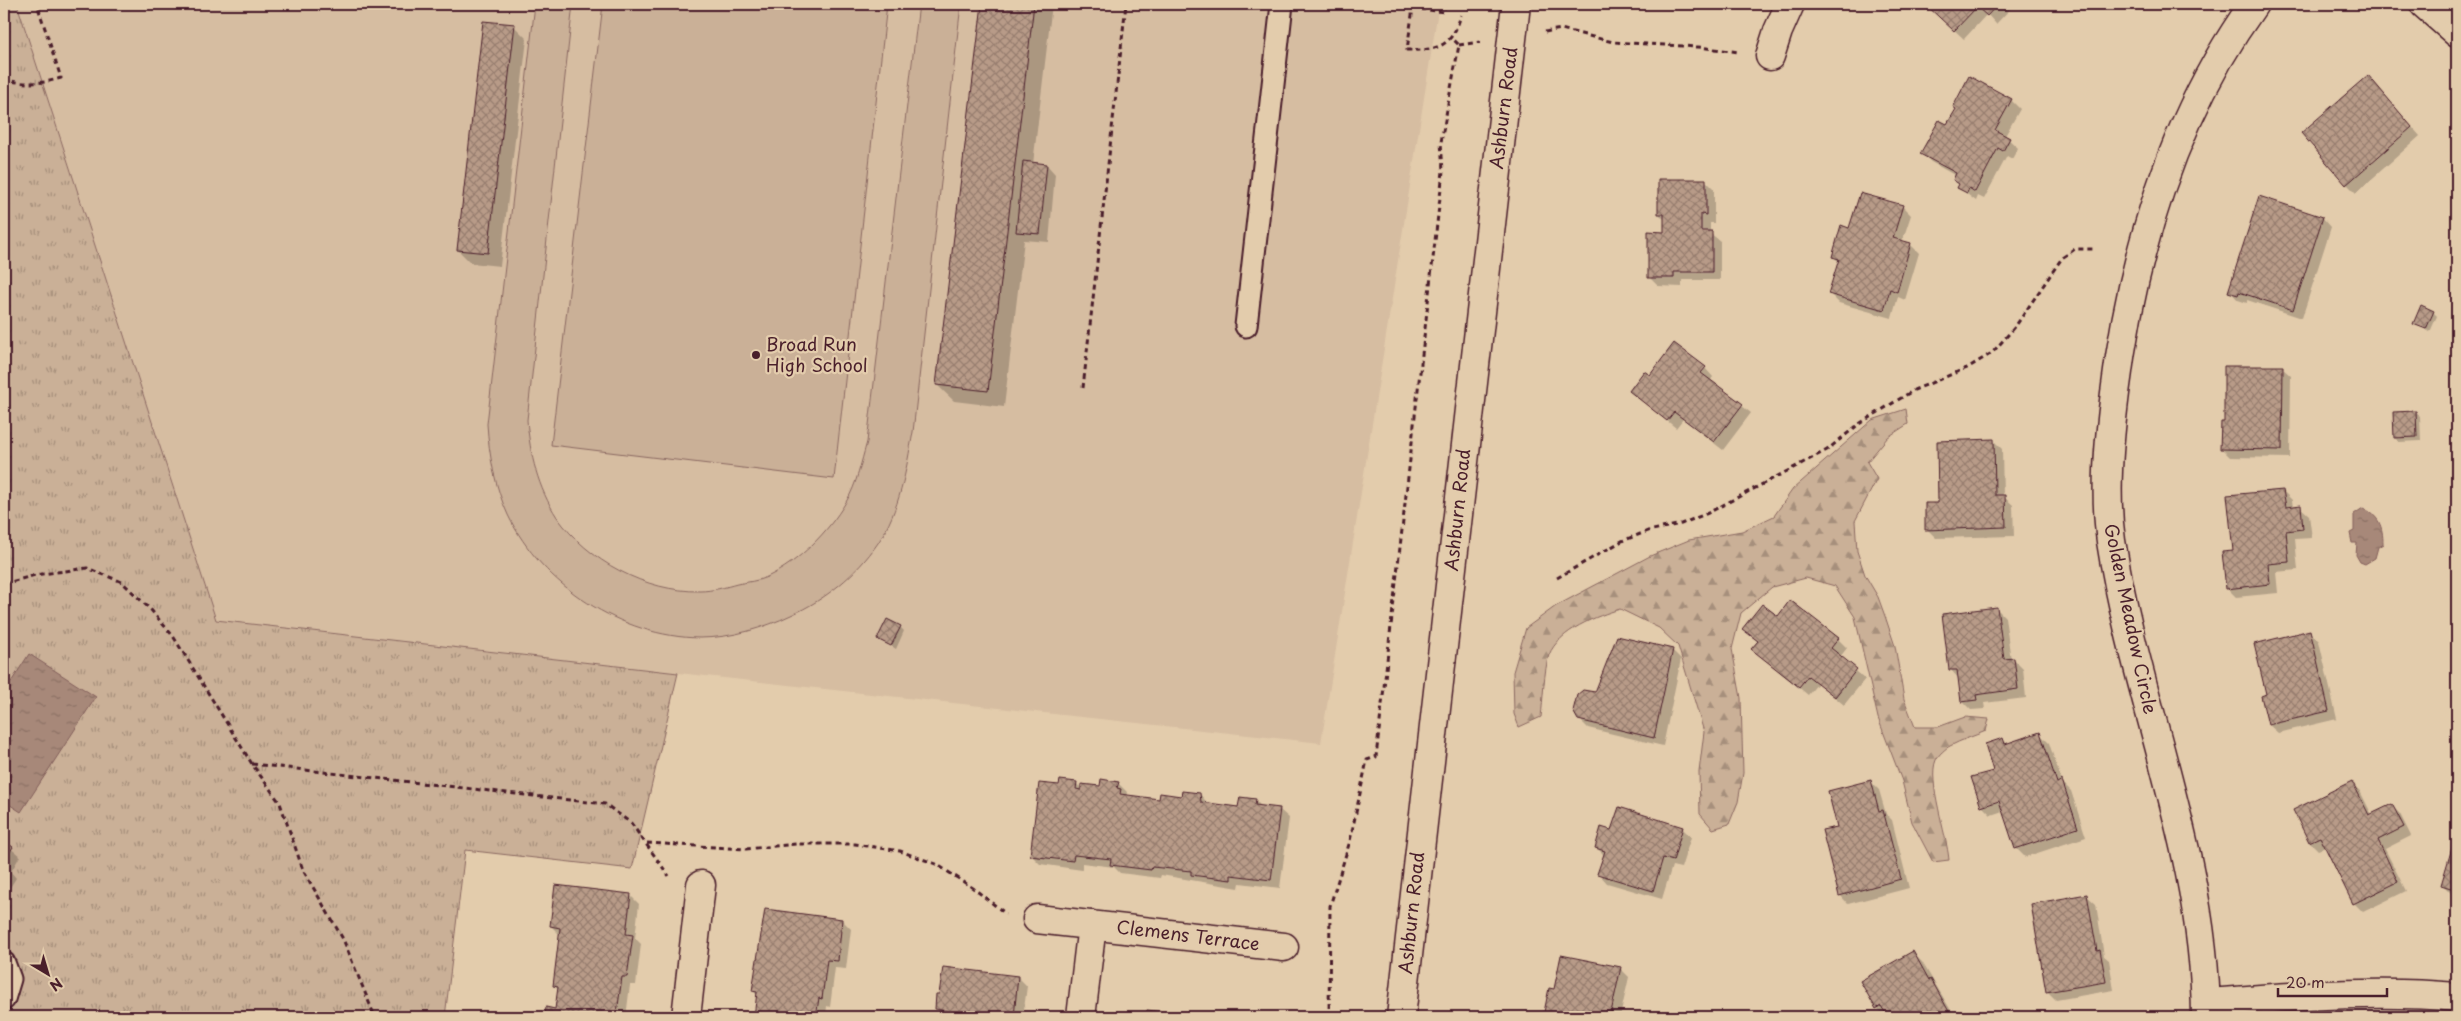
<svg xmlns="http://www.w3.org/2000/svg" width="2461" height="1021" viewBox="0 0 2461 1021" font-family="'Playpen Sans',sans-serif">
<defs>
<pattern id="forest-firs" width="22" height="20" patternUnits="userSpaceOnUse" patternTransform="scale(1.25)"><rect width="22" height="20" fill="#cab097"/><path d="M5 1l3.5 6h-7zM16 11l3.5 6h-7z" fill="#a68f7b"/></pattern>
<pattern id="park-tufts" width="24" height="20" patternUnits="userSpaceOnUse" patternTransform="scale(1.25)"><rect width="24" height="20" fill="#cab097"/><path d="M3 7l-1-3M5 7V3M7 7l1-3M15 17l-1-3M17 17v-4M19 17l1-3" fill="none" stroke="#a68f7b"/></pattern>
<pattern id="water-ripples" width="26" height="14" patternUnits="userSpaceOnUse" patternTransform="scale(1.25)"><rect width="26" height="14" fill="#a78879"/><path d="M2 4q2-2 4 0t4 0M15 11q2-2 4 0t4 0" fill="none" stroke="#8a6f63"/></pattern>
<pattern id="building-cross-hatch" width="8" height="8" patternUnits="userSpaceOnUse" patternTransform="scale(1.25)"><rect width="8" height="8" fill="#b89b88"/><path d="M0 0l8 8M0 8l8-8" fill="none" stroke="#987e6f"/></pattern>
</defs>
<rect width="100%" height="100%" fill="#e3ccac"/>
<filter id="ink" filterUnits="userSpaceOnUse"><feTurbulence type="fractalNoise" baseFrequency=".02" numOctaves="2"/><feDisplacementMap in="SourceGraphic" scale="10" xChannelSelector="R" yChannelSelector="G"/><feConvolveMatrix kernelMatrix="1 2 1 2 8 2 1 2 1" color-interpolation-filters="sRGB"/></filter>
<g filter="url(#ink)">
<path fill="#d6bda1" d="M17 4H1439L1321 743 678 673 216 620Z"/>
<path fill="#cab097" stroke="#8a6861" d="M535 4H573L527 420C530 455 538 488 557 517 588 561 646 592 700 591 712 591 726 587 737 584 747 582 758 581 767 577 799 562 828 532 846 502 857 484 861 462 867 442L919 4H961L913 432C906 470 900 510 878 543 857 574 825 600 791 615 764 628 731 638 700 638 622 637 542 586 508 515 495 487 489 455 487 424Z
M603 4H887L834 479 551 445Z"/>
<path fill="url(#forest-firs)" stroke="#8a6861" d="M1906 409 1908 424 1888 437 1867 462 1877 479 1855 521 1857 551 1865 575 1878 597 1886 619 1895 646 1904 699 1915 727H1938L1965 717 1989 719 1986 731C1974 736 1961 740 1950 746 1946 748 1938 755 1936 760 1927 780 1947 835 1949 860L1933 862 1912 822 1902 781 1878 718 1855 617 1835 586 1806 578 1772 587 1741 613 1732 649 1741 698 1743 773 1738 802 1729 824 1713 829 1700 814 1699 772 1704 732 1678 646 1659 628 1620 609C1597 616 1559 630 1549 655 1544 669 1543 701 1541 717L1519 727 1514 714 1513 672 1526 628 1556 606 1650 556 1689 540 1742 531 1774 516 1793 489 1872 420Z"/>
<path fill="url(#park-tufts)" stroke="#8a6861" d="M4 4H17L216 620 678 673 632 869 465 850 445 1017H4Z"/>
<path fill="url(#water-ripples)" stroke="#825e5a" d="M2363 508C2379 516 2383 526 2383 544L2378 547 2375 558 2365 564 2360 562 2356 555 2357 543H2352L2350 533 2354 531V514Z
M29 654 96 697 21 812 4 801V693Z"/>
<path fill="#0003" d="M983 4H1052L1033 164 1047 165 1055 174 1049 242 1024 240 1004 407 954 401 937 385Z
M1926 4H2015L1996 24 1987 14 1964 39Z
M2125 4H2139L2130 9Z
M514 26 527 39 500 266 471 263 458 250Z
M2376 86 2420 136 2356 193 2347 184Z
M2011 100 2020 109 2005 136 2018 148 2012 159 2007 156 1984 199 1978 196 1976 201 1959 188 1960 185 1954 179 1956 176 1931 162 1922 153 1948 126Z
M1706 181 1714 189V223H1710V233L1720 241V280H1682V287L1658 286 1649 277 1666 233 1665 220 1659 214Z
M2260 198 2323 218 2331 227 2302 318 2247 300V303L2238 300 2230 291Z
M1902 206 1911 215 1902 242 1910 244 1919 253 1905 300 1898 297 1892 318 1839 303 1830 294 1839 262 1833 256Z
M2433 312 2437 316 2430 332 2415 324Z
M1705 368 1713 377 1710 381 1751 413 1723 450 1683 419 1676 428 1630 391Z
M2282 368 2291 376 2290 458 2230 457 2221 448Z
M2415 412 2420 416 2421 441 2399 442 2395 438Z
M1993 440 2002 449 2003 496 2013 505 2014 536 1936 538 1927 529 1939 504Z
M2283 491 2292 500 2293 508 2300 507 2309 515 2312 538 2295 539 2298 570 2276 572 2278 593 2236 597 2227 588 2234 552Z
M1996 608 2005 617 2011 660 2014 659 2023 668 2026 698 1984 703 1985 709 1971 710 1962 701 1959 679 1951 670Z
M900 627 904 631 896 649 879 638Z
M1743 629 1838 639 1847 648 1840 657 1865 679 1844 705 1818 683 1808 695 1752 649 1758 642Z
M2310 632 2319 641 2337 719 2278 733 2269 725 2268 695Z
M1672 650 1681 659 1663 746 1588 728 1579 719 1596 693Z
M2040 734 2049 743 2062 782 2071 791 2086 837 2025 857 2016 848 2003 811 1991 815 1982 806 2003 739 2008 745Z
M1870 781 1879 790 1886 814 1892 820 1909 888 1848 904 1840 895 1838 827Z
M1076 783 1082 789 1101 788 1118 783 1127 792 1126 796 1160 800 1200 794 1209 805 1239 808 1255 800 1262 807 1280 810 1289 818 1280 888 1240 883 1239 888 1161 875 1160 878 1120 873 1114 867 1082 863V870L1040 864 1031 855 1060 787Z
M2351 783 2360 791 2372 815 2391 805 2400 814 2411 836 2385 849 2406 891 2363 912 2354 903 2326 847 2318 850 2310 842Z
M1682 828 1691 837 1681 868 1672 866 1662 899 1607 883 1599 874 1604 855 1596 847 1612 832Z
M2457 835V895L2451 893 2442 884Z
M4 843 20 856 11 872 16 878 4 897Z
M630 895 639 904 635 938 641 944 636 985H630L626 1017H546L547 1008 557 1010 559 990 554 986 560 935 551 926Z
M2087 896 2096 904 2104 956 2109 960 2114 990 2056 1000 2047 991Z
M842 920 851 929 846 969 835 968 830 1007 827 1006 826 1017H756L758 996 753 991Z
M1913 953 1922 962 1955 1017H1886L1877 1008 1862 982Z
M1620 968 1629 977 1620 1017H1544L1550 989 1555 990Z
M1018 977 1027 986 1023 1017H945L936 1008Z"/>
<path fill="url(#building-cross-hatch)" stroke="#4a1f2b" d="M982 4H1034L988 391 936 385Z
M1925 4H1998L1987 16 1977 7 1954 31Z
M483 21 515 24 488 253 457 250Z
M2368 75 2412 127 2346 185 2301 133Z
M1969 76 2012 99 1995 130 2010 138 2003 151 1998 148 1975 192 1969 188 1967 193 1957 188 1959 184 1953 180 1956 173 1920 154 1939 120 1947 124 1956 109 1953 107Z
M1023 161 1047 164 1040 234 1016 232Z
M1658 179H1706V215L1701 214V231H1712V272H1674V278H1648V231L1664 232V214H1658Z
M1860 193 1903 205 1893 238 1911 243 1897 292 1890 289 1884 310 1828 294 1839 259 1832 257 1841 225 1849 228Z
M2259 196 2323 217 2293 310 2239 292 2238 295 2228 292Z
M2421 305 2434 311 2426 329 2413 324Z
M1674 343 1706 367 1701 373 1743 404 1714 442 1674 412 1667 421 1629 391 1644 371 1650 375Z
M2224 366H2283L2282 450 2220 449 2221 422H2224Z
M2416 411 2417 437 2394 438 2393 412Z
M1994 439 1995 495H2005L2006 527 1925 530V503H1938L1937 441Z
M2283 490 2286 507 2301 505 2303 529 2286 531 2289 562 2268 564 2270 584 2226 589 2222 552 2233 551 2227 495Z
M1790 600 1839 638 1831 648 1857 669 1835 697 1808 676 1799 687 1751 649 1758 641 1742 629 1762 604 1778 616Z
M1997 607 2004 659 2014 658 2018 689 1976 695 1977 700 1961 702 1957 670H1949L1942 614Z
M887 619 901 626 891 646 877 639Z
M2310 630 2329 711 2268 725 2261 696 2266 694 2254 644Z
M1617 636 1673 649 1654 738 1578 720 1573 711 1577 695 1583 690 1595 692Z
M2040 732 2057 783 2062 780 2078 828 2015 849 1999 801 1981 807 1971 777 1993 771 1985 744 2003 738 2005 744Z
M1101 779 1119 782 1117 788 1121 789 1120 794 1159 799 1160 793 1181 796 1182 791 1200 793 1201 802 1238 807 1240 797 1256 799 1255 805 1280 808 1271 880 1231 875V880L1191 875V871L1152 867 1151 870 1110 865 1111 859 1074 855 1073 861 1030 856 1039 783 1059 785 1060 780 1077 782 1076 789 1081 790V784L1100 786Z
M1871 780 1879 811 1883 810 1901 879 1839 896 1822 830 1837 827 1828 791Z
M2352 781 2369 815 2392 804 2404 827 2378 840 2398 882 2353 904 2320 837 2309 842 2293 810Z
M1619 807 1683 827 1673 861 1663 858 1653 891 1597 874 1605 851 1595 848 1601 827 1611 830Z
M2457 831V890L2441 885Z
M4 841 13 847 4 861Z
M555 885 631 894 626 934 633 935 627 977H622L617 1013 622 1014V1017H545L546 1007 555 1009 558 987 553 986 560 928 550 926Z
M2087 894 2097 951 2100 950 2106 982 2046 992 2031 904Z
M765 909 842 919 838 961 827 960 822 999 819 998 816 1017H754L757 992 752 991Z
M1913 951 1929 980 1931 979 1952 1017H1888L1881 1006 1876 1009 1860 981Z
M1561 955 1621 967 1610 1017H1543L1549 988 1554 989Z
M943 967 1018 976 1014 1017H946L947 1011 935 1009 936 994H939Z
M1147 1010 1204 1017H1146Z"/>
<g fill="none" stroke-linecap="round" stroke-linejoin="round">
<defs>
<path id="service" d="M1246 326 1282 4
M4 963 10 979 4 999"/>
<path id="minor" d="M2424 4 2457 33
M1770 56 1778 31 1790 4
M1037 919 1284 947
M2206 1003C2290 997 2373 989 2457 997
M686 1017 701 885
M1081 1017 1092 925
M2206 1017C2205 854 2136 701 2111 541 2104 493 2109 441 2115 393 2132 255 2172 118 2254 4"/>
<path id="secondary" d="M1401 1017 1516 4"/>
</defs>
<use href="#service" stroke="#4a1f2b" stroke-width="25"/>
<use href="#minor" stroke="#4a1f2b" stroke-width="31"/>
<use href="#secondary" stroke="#4a1f2b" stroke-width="31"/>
<path stroke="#4a1f2b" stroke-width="3" stroke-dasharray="5 4" stroke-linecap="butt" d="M1445 4 1444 12 1413 8 1407 50C1437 51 1452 47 1461 15
M1545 32 1561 29 1613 42 1698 47 1739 52
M1459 45 1480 42
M4 79C23 85 42 84 61 78L37 4
M1083 388 1126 4
M1557 578 1622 541 1648 531 1681 524 1708 513 1827 450 1859 424 1914 390 1967 368 1992 353 2015 327 2062 258 2075 249H2095
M4 584 35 575 87 568 122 582 151 610 173 636 252 764 280 803 303 870 343 939 375 1017
M252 764 605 804 631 823 669 876
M647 843 746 849 796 844H855L900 851 936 864 973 888 1006 914
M1329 1017 1330 906 1350 841 1367 760 1376 757 1443 171 1441 142 1459 45 1451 37"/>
<use href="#service" stroke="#e3ccac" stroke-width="21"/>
<use href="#minor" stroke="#e3ccac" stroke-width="28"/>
<use href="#secondary" stroke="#e3ccac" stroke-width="28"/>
</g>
</g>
<circle fill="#4a1f2b" stroke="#e3ccac" stroke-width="2" cx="756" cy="355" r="5"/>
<g text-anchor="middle" stroke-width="4.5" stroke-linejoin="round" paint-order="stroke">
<g font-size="18" fill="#4a1f2b" stroke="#e3ccac">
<text transform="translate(1504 108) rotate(-83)" y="6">Ashburn Road</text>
<text transform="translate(1458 510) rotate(-84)" y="6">Ashburn Road</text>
<text transform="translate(2130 619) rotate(78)" y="6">Golden Meadow Circle</text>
<text transform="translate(1412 913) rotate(-84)" y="6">Ashburn Road</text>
<text transform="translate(1188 936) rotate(7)" y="6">Clemens Terrace</text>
</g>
<g font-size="18" fill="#4a1f2b" stroke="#e3ccac" text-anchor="start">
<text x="766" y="351">Broad Run<tspan x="766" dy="21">High School</tspan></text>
</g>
</g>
<rect width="2461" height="1021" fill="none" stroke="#e3ccac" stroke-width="20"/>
<rect x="10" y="10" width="2441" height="1001" fill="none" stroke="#4a1f2b" stroke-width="2" filter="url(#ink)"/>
<g transform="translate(48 974) rotate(142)" stroke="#e3ccac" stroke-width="4" paint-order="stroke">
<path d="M0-4L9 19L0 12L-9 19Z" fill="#4a1f2b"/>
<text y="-8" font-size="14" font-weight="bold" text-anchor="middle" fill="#4a1f2b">N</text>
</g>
<path d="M2278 988v8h109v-8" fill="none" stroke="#4a1f2b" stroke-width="2.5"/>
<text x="2286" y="988" font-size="15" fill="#4a1f2b" stroke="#e3ccac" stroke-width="4" paint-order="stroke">20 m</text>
</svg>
